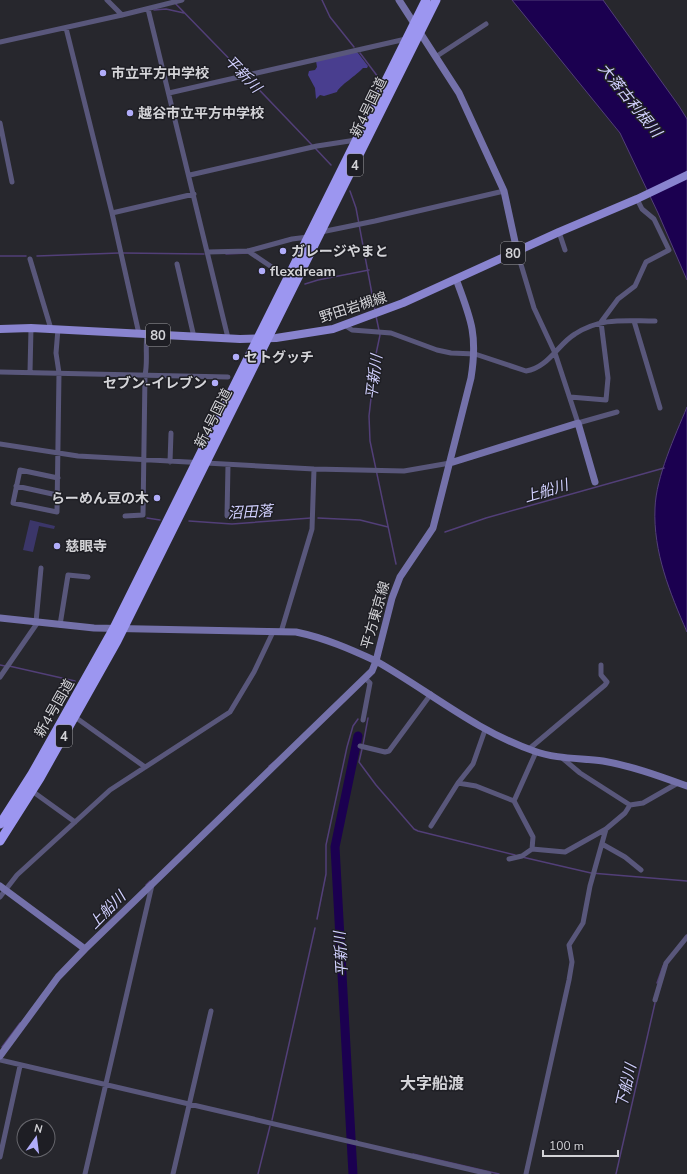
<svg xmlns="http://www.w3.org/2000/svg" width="687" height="1174" viewBox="0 0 687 1174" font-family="'Nunito Sans','Noto Sans JP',sans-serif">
<rect width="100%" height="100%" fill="#27272d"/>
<path fill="#3b3669" d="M30 520 55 526 54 529 39 526 33 552 23 550Z"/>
<path fill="#493e8f" d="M356 52 358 53 368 66 367 68H363C357 75 339 86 337 92L324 96 320 95 316 99 315 88 308 75 309 71 315 70 317 67 316 61Z"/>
<path fill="#1b0050" stroke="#523f78" d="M512 0H603L679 106 687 119V280L658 213 620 133Z
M687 407V632C670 593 653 552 655 508 656 477 675 436 687 407Z"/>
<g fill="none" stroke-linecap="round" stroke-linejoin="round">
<path stroke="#523f78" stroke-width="1.5" d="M172 0 244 74
M322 0 330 17 354 47
M154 10 166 9 184 13
M360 53 378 77
M247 77 312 145
M315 148 331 165
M350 191 356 208 375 310
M123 253 204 254
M226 254 248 253
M0 256H26
M37 256 119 253
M305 284 318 280 369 270
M376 316 380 335 376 354 369 416 370 441 396 564
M147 518 160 520
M318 518 360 520 388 527
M189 521 232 524 311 518
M445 532 486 518 664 468
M0 665 5 666
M9 666 75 681
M363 745 368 718
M362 749 359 762 376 785 414 829 418 831 515 855
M269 766 278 759
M522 857 591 873 687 881
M146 885 150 881
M317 919 326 874V845L347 747 353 726 358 719
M657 983 663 966
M2 1047 20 1023
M272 1120 315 928
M350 1139 357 1141
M413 1154 499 1174
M258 1174 270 1126
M616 1174 655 1003"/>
<path stroke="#1b0050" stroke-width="9" d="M353 1174 335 847 358 736"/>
<path stroke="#59577b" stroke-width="5" d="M107 0 122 15
M148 9 228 338
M66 28 112 213 139 334
M0 42 122 15 182 0
M437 56 486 24
M169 93 406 39
M0 123 12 182
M190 175 317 146 356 140
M112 213 194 194
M321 232 375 221 504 191
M559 232 565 250
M248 251 288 278
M517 251 534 308 555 353 578 423 617 412
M208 252 248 251 292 239 308 237
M30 259 51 329
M177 264 194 337
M634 321 660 408
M346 326 352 330 391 333 437 350 451 353 475 354 526 371C548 368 558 344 575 334 601 317 625 321 655 321
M0 372 228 377
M30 372 31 328
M570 397 606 400 608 378 601 322 618 299 635 286 646 262 669 250 654 219 642 209 637 199
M0 444 78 456 314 469 404 471 450 463
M170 462 171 433
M58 478 20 470 13 503 57 512 59 373 56 353 58 329
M16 486 57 495
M125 516 143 515 145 375C148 362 145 348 147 335
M227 516 228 465
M36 622 41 568
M60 625 68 575 88 577
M281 632 312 529 314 469
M0 677 38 622
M75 717 145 767
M363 720 370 683 365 678
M360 746 385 752 389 751 431 694
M529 749 605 685 607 682 601 675V665
M561 757 580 773 630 805 643 803 678 783
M458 783 476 786 514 801 533 837 532 849 522 856 509 859
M32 791 75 822
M514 801 536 752
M431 826 458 783 473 764 485 730
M602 844 625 857 641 870
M532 849 565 852 606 829
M0 897 17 875 110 790 230 712 254 672 273 632
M655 1000 666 963 687 937
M0 1060 489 1174
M0 1157 20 1066
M85 1174 152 885
M173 1174 211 1011
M526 1174 569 980 572 962 569 945 583 923 590 886 606 829 625 813 630 805"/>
<path stroke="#7471aa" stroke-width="7" d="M399 0 459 93 504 191 517 251
M456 279C471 319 478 335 471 378L433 528 400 577 392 598 376 661C429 691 476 731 534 751 556 759 580 758 603 761 632 766 659 776 687 786
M450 463 578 423 595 482
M0 618 94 628 296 632C325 638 350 649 376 661L372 671 85 949 58 977 0 1056
M0 886 85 949"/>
<path stroke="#8984cf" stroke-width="8" d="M0 329 31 328 240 339 276 338 333 329 403 303 559 232 637 199 687 175"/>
<path stroke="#9c96f0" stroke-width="9" d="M0 824 32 774 114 628 426 0
M0 841 40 778 117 641 436 0"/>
</g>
<g fill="#b1adfa" stroke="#1e1e24" stroke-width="1.5">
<circle cx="103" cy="73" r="4"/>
<circle cx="130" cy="113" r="4"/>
<circle cx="283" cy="251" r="4"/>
<circle cx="262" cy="271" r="4"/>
<circle cx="236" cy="357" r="4"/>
<circle cx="215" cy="383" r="4"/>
<circle cx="157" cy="498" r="4"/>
<circle cx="57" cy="546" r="4"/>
</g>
<g text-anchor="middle" stroke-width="3" stroke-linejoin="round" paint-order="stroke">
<g fill="#1e1e24" stroke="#9d9da1" stroke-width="1">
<rect x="347" y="154" width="16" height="22" rx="3"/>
<rect x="501" y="242" width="24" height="22" rx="3"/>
<rect x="146" y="324" width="24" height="22" rx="3"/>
<rect x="56" y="725" width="16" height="22" rx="3"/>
</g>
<g font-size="13" font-weight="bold" fill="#d3d3d7">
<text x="355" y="170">4</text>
<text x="513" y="258">80</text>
<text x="158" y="340">80</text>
<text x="64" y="741">4</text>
</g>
<g font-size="14" font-weight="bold" fill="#d3d3d7" stroke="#1e1e24" text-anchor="start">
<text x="111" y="78">市立平方中学校</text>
<text x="138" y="118">越谷市立平方中学校</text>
<text x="291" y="256">ガレージやまと</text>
<text x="270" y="276">flexdream</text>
<text x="244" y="362">セトグッチ</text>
<text x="207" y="388" text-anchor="end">セブン-イレブン</text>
<text x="149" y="503" text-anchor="end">らーめん豆の木</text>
<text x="65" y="551">慈眼寺</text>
</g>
<g font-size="14" fill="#d3d3d7" stroke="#1e1e24">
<text transform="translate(368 107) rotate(-64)" y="5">新4号国道</text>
<text transform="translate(353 307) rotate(-18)" y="5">野田岩槻線</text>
<text transform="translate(213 418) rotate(-63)" y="5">新4号国道</text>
<text transform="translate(375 615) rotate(-74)" y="5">平方東京線</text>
<text transform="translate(54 708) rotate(-60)" y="5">新4号国道</text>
</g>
<g font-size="15" font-style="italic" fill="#d1d0fe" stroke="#1e1e24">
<text transform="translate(243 74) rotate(46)" y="5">平新川</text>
<text transform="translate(630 100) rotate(51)" y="5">大落古利根川</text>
<text transform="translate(374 377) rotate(-83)" y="5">平新川</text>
<text transform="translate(546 491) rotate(-17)" y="5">上船川</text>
<text transform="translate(250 512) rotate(-3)" y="5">沼田落</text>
<text transform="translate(107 910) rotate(-45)" y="5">上船川</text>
<text transform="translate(341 954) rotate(-93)" y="5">平新川</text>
<text transform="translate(626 1086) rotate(-77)" y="5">下船川</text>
</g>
<g font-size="16" font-weight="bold" fill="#d3d3d7" stroke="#1e1e24">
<text x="432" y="1089">大字船渡</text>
</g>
</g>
<g transform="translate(36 1138) rotate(14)"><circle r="19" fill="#1e1e24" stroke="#66666c"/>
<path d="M0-3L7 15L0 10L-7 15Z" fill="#b1adfa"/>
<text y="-6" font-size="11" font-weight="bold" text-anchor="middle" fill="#d3d3d7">N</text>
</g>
<path d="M543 1150v6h75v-6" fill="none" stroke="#d3d3d7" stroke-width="2"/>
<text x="549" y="1150" font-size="12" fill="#d3d3d7" stroke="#1e1e24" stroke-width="3" paint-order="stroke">100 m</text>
</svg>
